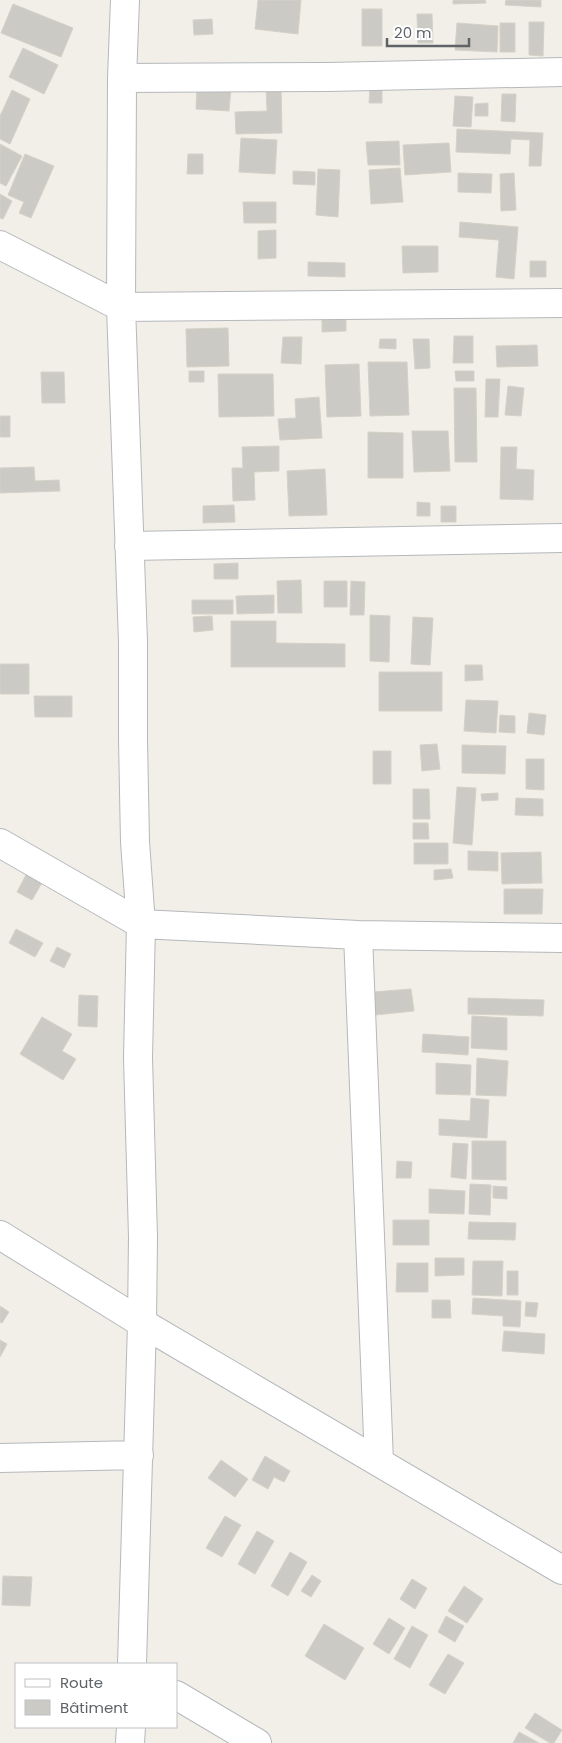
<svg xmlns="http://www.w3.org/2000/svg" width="562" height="1743" viewBox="0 0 562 1743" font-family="Poppins,sans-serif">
<rect width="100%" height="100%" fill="#f1efe8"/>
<path fill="#cccac5" stroke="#d6d1c6" d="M258 0H301L298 34 255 29Z
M453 0H485L486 3 453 4Z
M506 0H541V7L505 5Z
M13 4 73 28 61 57 1 33Z
M362 9H382V46H362Z
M417 14H432L433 43H418Z
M212 19 213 34 194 35 193 20Z
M529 22H544L543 56 529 55Z
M457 23 498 26 497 52 455 50Z
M500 23H515V52H500Z
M23 48 58 65 44 94 9 77Z
M281 84 282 133 236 134 235 112 267 111 266 85Z
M197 87 231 89 229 111 196 109Z
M370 87H382V103H369Z
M12 90 30 99 10 144 0 139V116Z
M502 94H516L515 122 501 121Z
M455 96 473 97 471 127 453 126Z
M488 103V116H475V104Z
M457 129 543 133 541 166H529L530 140 511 139 510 154 456 152Z
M241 138 277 140 275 174 239 172Z
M399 141 400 165H368L366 142Z
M449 143 451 172 405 175 403 145Z
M0 144 22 156 6 186 0 183Z
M25 154 54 166 31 218 19 213 24 202 8 195Z
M188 154H203V174H187Z
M400 168 403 202 371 204 369 170Z
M318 169 340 170 338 217 316 215Z
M293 171 315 172V185L293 184Z
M458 173 492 174 491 193 458 192Z
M514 173 516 210 501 211 500 174Z
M0 194 12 201 3 219 0 218Z
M243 202H276V223H244Z
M460 222 518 227 514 279 496 277 499 240 459 237Z
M276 230V258L258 259V231Z
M402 246H438V272L403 273Z
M530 261H546V277H530Z
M308 262 345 263V277L308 276Z
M346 319V331L322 332V320Z
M228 328 229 366 187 367 186 329Z
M454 336H473V363H453Z
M283 337H302L301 364 281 363Z
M380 339H396V349L379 348Z
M413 339H429L430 368 415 369Z
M537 345 538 366 497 367 496 346Z
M368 362H407L409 415 370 416Z
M359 364 361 416 327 417 325 365Z
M189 371H204V382H189Z
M455 371H474V381H456Z
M41 372H64L65 403H42Z
M218 374H273L274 416 219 417Z
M486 379H500L498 417H485Z
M508 386 524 388 521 416 505 415Z
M454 388H476L477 462H455Z
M319 397 322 438 280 440 278 419 296 418 295 399Z
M0 416H10V437H0Z
M412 431H448L450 471 414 472Z
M368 432 403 433V478H368Z
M279 446V471L254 472 255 500 233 501 232 468H243L242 447Z
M501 447H517L516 469 534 470 533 500 500 499Z
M34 467 35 481 59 480 60 491 0 493V468Z
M325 469 327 515 289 516 287 471Z
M417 502 430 503V516H417Z
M234 505 235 522 203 523V506Z
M441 506H456V522H441Z
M238 563V579H214V564Z
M301 580 302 613H278L277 581Z
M324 581H347V607H324Z
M351 581 365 582 364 615H350Z
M274 595V613L237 614 236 596Z
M192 600H233V614H192Z
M370 615 390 616 389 662 370 661Z
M212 616 213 630 194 632 193 617Z
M413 617 433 618 430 665 411 664Z
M231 621H276V643L345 644V667H231Z
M0 664H29V694H0Z
M465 665H482L483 680 465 681Z
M379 672H442V711H379Z
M34 696H72V717H35Z
M466 700 498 701 496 733 464 731Z
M529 713 546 715 544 735 527 733Z
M500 715 515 716V733L499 732Z
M437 744 440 769 422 771 420 745Z
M462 745 506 746 505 774 462 773Z
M373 751H391V784H373Z
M526 759H544V790L526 789Z
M457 787 476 788 472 845 453 843Z
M413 789H429L430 819H413Z
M498 793V800L482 801 481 794Z
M516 798 543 799V816L515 815Z
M413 823H428L429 839H413Z
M414 843H448V864H414Z
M468 851 498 852V871L468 870Z
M541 852 542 883 502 884 501 853Z
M451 869 453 878 434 880V870Z
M27 873 43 881 32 900 17 892Z
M504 889H543L542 914H504Z
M16 929 43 943 35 957 9 943Z
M57 947 71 954 64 968 50 961Z
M411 989 414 1011 375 1015 373 992Z
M79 995 98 996 97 1027 78 1026Z
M468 998 544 1000 543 1016 468 1014Z
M472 1016 507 1018V1050L471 1048Z
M42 1017 72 1034 62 1051 76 1059 63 1080 20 1054Z
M423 1034 469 1037 468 1055 422 1052Z
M477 1058 508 1061 506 1096 476 1095Z
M436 1063 471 1065 470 1095 436 1094Z
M471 1098 489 1100 487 1138 439 1135V1119L470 1121Z
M472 1141H506V1180L472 1179Z
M453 1143 468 1144 466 1179 451 1177Z
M397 1161 412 1162 411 1178H396Z
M470 1184 491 1185 490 1215 469 1214Z
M493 1186 507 1187V1199L493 1198Z
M429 1189 465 1191 464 1214 429 1213Z
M393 1220H429V1245H393Z
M469 1222 516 1223 515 1240 468 1239Z
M435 1258H464V1275L435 1276Z
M473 1261H503L502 1296 472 1295Z
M397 1263H428V1292H396Z
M507 1271H518V1295H507Z
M473 1298 521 1301 520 1327 503 1326V1316L472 1314Z
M432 1300H450L451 1318H432Z
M526 1302 538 1303 536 1317 525 1316Z
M0 1306 9 1312 2 1323 0 1322Z
M504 1331 545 1334 544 1354 502 1351Z
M0 1340 7 1344 0 1357Z
M265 1456 290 1471 284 1482 274 1477 268 1489 252 1480Z
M221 1460 248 1479 235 1497 208 1478Z
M225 1516 241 1525 222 1557 206 1548Z
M257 1531 274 1541 255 1574 238 1564Z
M290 1552 307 1562 288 1596 271 1586Z
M312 1575 321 1581 311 1597 301 1591Z
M3 1576 32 1577 30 1606 2 1605Z
M412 1579 427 1588 415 1609 400 1599Z
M464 1586 483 1599 467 1623 448 1611Z
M446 1616 464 1626 455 1642 438 1632Z
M389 1618 405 1628 389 1654 373 1644Z
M324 1624 364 1648 345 1680 305 1656Z
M412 1626 428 1635 410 1668 394 1659Z
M448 1654 464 1663 445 1694 429 1685Z
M535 1713 562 1730 554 1743H550L525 1728Z
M519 1732 539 1743H513Z"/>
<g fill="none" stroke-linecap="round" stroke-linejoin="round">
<defs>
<path id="minor" d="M125 0 122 78 121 307 133 642V740L135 842 141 924 138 1058 143 1237 142 1323 132 1664
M122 78 328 77 562 72
M0 245 121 307 562 303
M129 546 562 538
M0 843 141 924 358 935 562 938
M358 935 379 1462
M0 1235 142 1323 562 1570
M0 1458 139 1455
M176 1695 257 1743
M130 1743 131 1727"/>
</defs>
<use href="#minor" stroke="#b5b8bc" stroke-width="30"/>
<use href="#minor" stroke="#fff" stroke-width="28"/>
</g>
<rect x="15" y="1663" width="162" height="65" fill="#ffffff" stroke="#bfc1c3"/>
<rect x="25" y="1679" width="25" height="8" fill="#ffffff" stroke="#bfc1c3"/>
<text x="60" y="1688" font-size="15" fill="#5f6368">Route</text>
<rect x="25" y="1700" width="25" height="15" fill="#cccac5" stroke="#bfc1c3"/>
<text x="60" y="1713" font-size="15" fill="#5f6368">Bâtiment</text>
<path d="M387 38v8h82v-8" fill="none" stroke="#5f6368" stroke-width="2.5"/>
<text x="394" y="38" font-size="15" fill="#5f6368" stroke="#ffffff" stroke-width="4" paint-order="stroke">20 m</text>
</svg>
